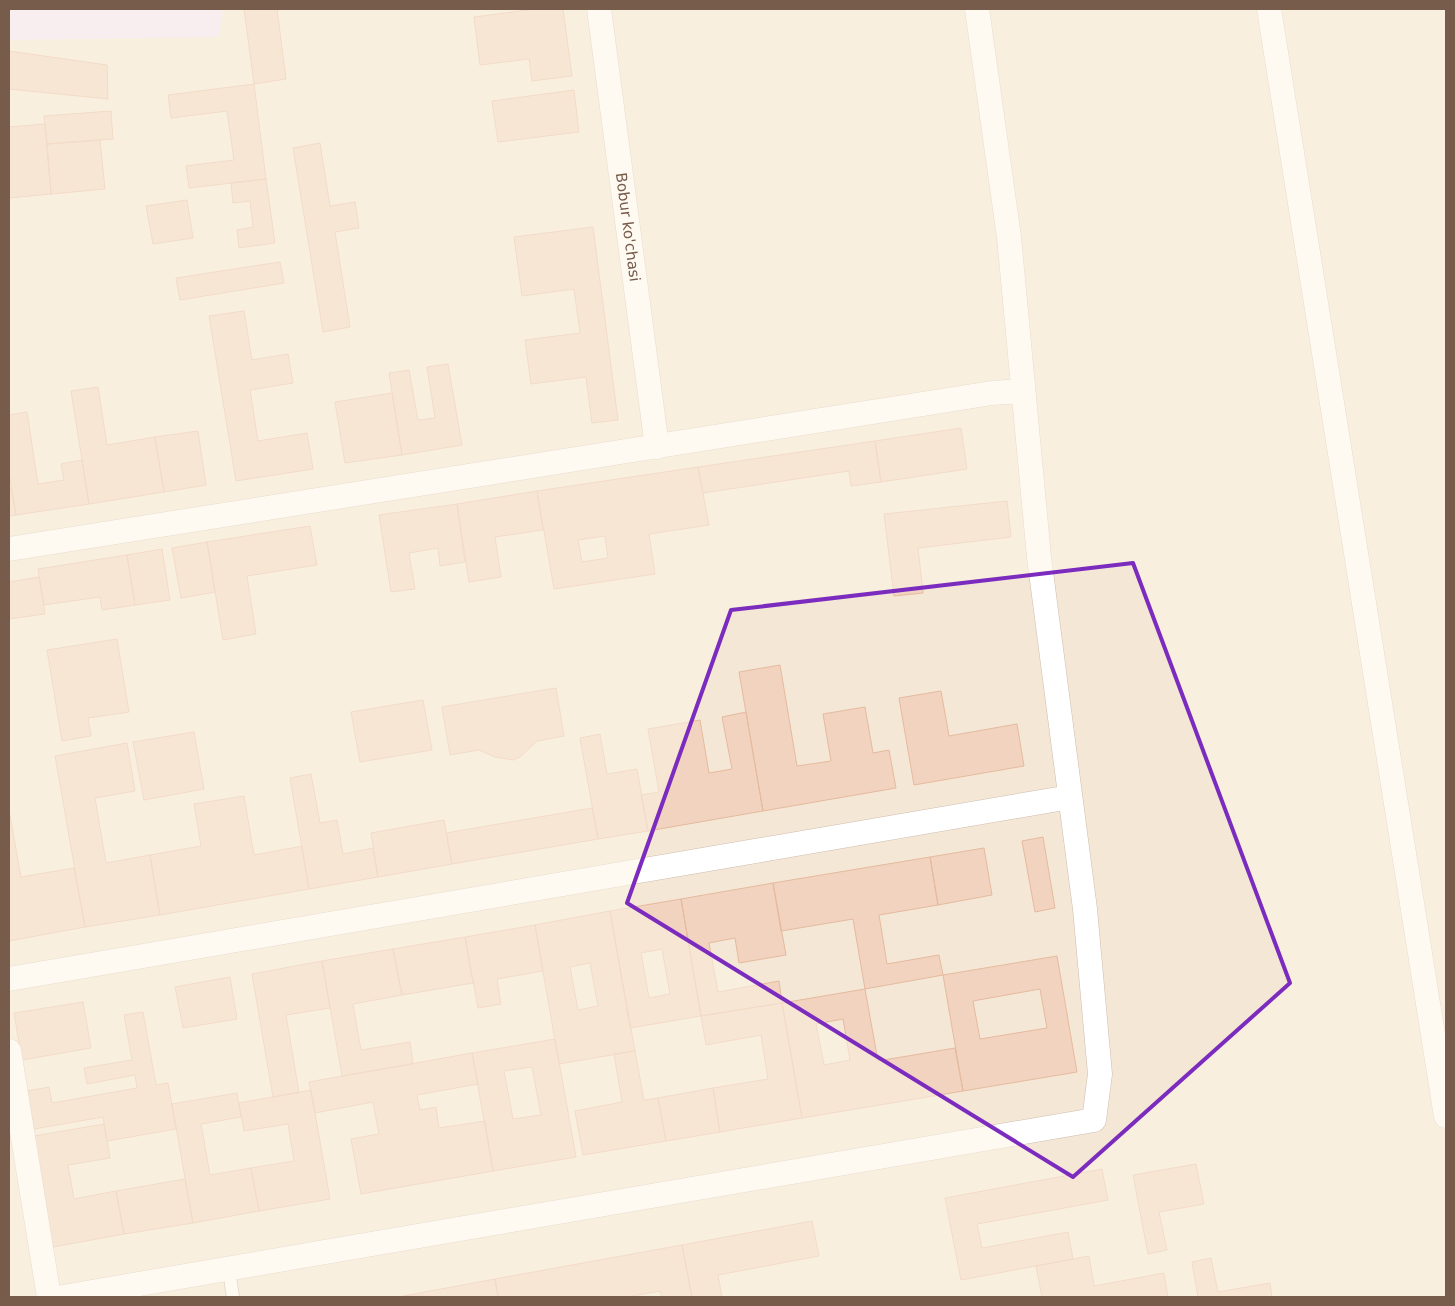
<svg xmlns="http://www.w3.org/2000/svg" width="1455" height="1306" viewBox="0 0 1455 1306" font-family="'DejaVu Sans',sans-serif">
<rect width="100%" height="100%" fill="#fdf5e8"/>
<path fill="#f4e7d6" d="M9 9H1446V1297H9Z"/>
<path fill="#f2e4f9" d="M9 9H223L219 37 9 40Z"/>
<path fill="#f2d3bf" stroke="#e5ba9f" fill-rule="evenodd" d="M244 9H277L286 79 254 84Z
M535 9H563L572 76 532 81 529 59 480 65 474 17Z
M9 51 107 65 108 99 9 89Z
M254 84 266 179 189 188 186 166 234 160 227 111 171 118 168 95Z
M574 90 579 132 498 142 492 101Z
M111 111 113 139 47 144 44 116Z
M45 124 51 194 9 198V127Z
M100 140 105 189 51 194 47 144Z
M320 143 330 206 355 202 359 228 335 232 350 327 323 332 293 148Z
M266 179 275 243 239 248 237 230 253 227 250 201 233 203 231 183Z
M187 200 193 238 153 244 146 206Z
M593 227 618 420 592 423 586 377 531 384 525 340 580 333 574 289 522 296 514 237Z
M280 262 284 283 180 300 176 278Z
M244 311 252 360 288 354 293 383 250 390 258 441 307 433 313 469 236 481 209 316Z
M448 364 462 445 402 455 389 373 409 370 418 420 435 418 427 367Z
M98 387 107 445 155 437 164 492 89 504 71 391Z
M392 393 402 455 345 463 335 402Z
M27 412 38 484 64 480 61 464 82 460 89 504 16 515 9 472V415Z
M961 428 967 469 881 482 875 441Z
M198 431 206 485 164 492 155 437Z
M875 441 881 482 851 486 849 471 703 493 698 467Z
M698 467 709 525 649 534 655 574 554 589 537 491ZM605 536 608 558 582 562 578 540Z
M9 488H11L16 515 9 516Z
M537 491 543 530 495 537 501 577 469 582 457 504Z
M1007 501 1011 537 918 548 923 593 894 596 884 514Z
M457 504 465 562 440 566 438 548 409 553 415 589 391 592 379 515Z
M310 526 317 565 247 576 256 634 223 640 207 542Z
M207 542 215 592 181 598 172 548Z
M162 549 170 600 135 605 127 555Z
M127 555 135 605 102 610 100 597 44 605 38 569Z
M39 577 45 614 9 619V582Z
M117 639 129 712 88 718 91 736 62 741 47 650Z
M780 665 797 766 831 761 823 714 865 707 873 753 889 750 896 788 763 811 739 672Z
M556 688 564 736 537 741 520 757 513 760 495 757 479 750 450 755 442 707Z
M941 691 949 736 1017 724 1024 766 914 785 899 698Z
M423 700 432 750 360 762 351 712Z
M746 712 763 811 648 831 641 795 659 792 648 729 700 720 709 773 732 769 722 717Z
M194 732 204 789 144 800 133 742Z
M600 734 607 774 637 769 648 831 598 839 580 738Z
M127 743 135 791 95 798 106 863 150 855 160 915 85 927 55 756Z
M311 774 320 823 337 820 343 854 373 848 378 877 309 889 290 778Z
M244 796 254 855 302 846 309 889 160 915 150 855 201 846 194 804Z
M592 808 598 839 452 864 446 833Z
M9 810 21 877 74 868 85 927 9 941Z
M444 820 452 864 378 877 371 833Z
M1043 837 1055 908 1035 912 1022 841Z
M984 848 992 895 938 905 930 857Z
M930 857 938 905 879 915 887 964 939 955 943 975 865 989 853 919 781 931 773 883Z
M773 883 786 955 739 963 735 938 709 943 718 992 779 981 782 1003 701 1016 681 899Z
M681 899 701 1016 630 1028 610 911ZM662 949 670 994 649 998 641 953Z
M610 911 635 1051 559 1064 535 925ZM590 963 598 1006 578 1010 570 967Z
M535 925 543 971 497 979 501 1004 478 1008 465 937Z
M465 937 473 983 402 995 393 949Z
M393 949 402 995 353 1004 361 1050 410 1042 413 1064 342 1076 322 961Z
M1057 956 1077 1072 963 1091 943 975ZM1040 989 1047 1028 980 1039 973 1001Z
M322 961 330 1008 286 1015 299 1093 273 1097 252 974Z
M230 977 237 1019 183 1028 175 987Z
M865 989 878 1061 955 1048 963 1091 802 1118 782 1003ZM843 1019 850 1060 824 1065 816 1024Z
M83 1002 91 1048 22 1060 14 1013Z
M782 1003 802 1118 720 1132 713 1088 768 1079 761 1035 706 1045 701 1016Z
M143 1012 156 1085 168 1083 176 1129 107 1141 103 1117 34 1129 27 1091 49 1087 52 1103 137 1088 135 1075 87 1084 84 1068 132 1060 124 1015Z
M555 1039 576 1157 493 1171 472 1053ZM532 1067 541 1115 513 1119 504 1071Z
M635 1051 644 1100 658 1098 666 1141 583 1155 575 1111 622 1102 614 1054Z
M472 1053 478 1084 417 1095 420 1110 436 1107 439 1128 485 1121 493 1171 361 1194 351 1139 379 1134 373 1102 315 1113 309 1082Z
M713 1088 720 1132 666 1141 658 1098Z
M311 1090 330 1199 259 1211 251 1168 294 1161 288 1124 244 1131 239 1103Z
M237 1093 241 1117 201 1124 210 1175 251 1168 259 1211 193 1223 172 1104Z
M104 1124 110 1158 68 1165 74 1199 116 1191 124 1234 53 1247 34 1136Z
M1196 1164 1204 1204 1159 1212 1167 1250 1148 1254 1133 1175Z
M1102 1169 1108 1200 977 1224 982 1248 1068 1232 1073 1259 961 1280 945 1198Z
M185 1179 193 1223 124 1234 116 1191Z
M812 1221 819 1256 718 1275 722 1297H692L682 1245Z
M682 1245 692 1297H662L660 1291 627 1297H498L495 1279Z
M1089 1256 1094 1286 1164 1273 1168 1297H1042L1036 1266Z
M1211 1258 1218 1292 1270 1283 1272 1297H1198L1192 1262Z
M495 1279 498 1297 403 1296Z"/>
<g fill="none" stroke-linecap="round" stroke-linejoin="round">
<defs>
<path id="lane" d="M229 1270 233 1297"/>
<g id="street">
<path id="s1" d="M599 9 657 447"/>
<path d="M1269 9 1446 1116"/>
<path d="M9 549 992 393 1023 391"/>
<path d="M9 979 1070 797"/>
<path d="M9 1051 49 1297"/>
<path d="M63 1297 1094 1120 1100 1074 1085 909 1039 557 1009 237 977 9"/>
</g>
</defs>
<use href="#lane" stroke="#cfbcad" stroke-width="14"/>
<use href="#street" stroke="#cfbcad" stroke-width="25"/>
<use href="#lane" stroke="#fff" stroke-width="12"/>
<use href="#street" stroke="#fff" stroke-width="24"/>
</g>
<path d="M0 0H1455V1306H0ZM1133 563 1290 983 1073 1177 627 903 731 610Z" fill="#fdf5e8" fill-opacity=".55" fill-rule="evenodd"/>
<path fill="none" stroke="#7b2cbf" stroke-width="4" stroke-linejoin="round" d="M1133 563 1290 983 1073 1177 627 903 731 610Z"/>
<g text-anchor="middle" stroke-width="4" stroke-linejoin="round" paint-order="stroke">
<g font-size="15" fill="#775b4b" stroke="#fff8ef">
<text dy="5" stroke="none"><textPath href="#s1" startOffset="220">Bobur ko'chasi</textPath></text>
</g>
</g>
<rect width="1455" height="1306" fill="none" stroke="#775b4b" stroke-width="20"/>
</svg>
